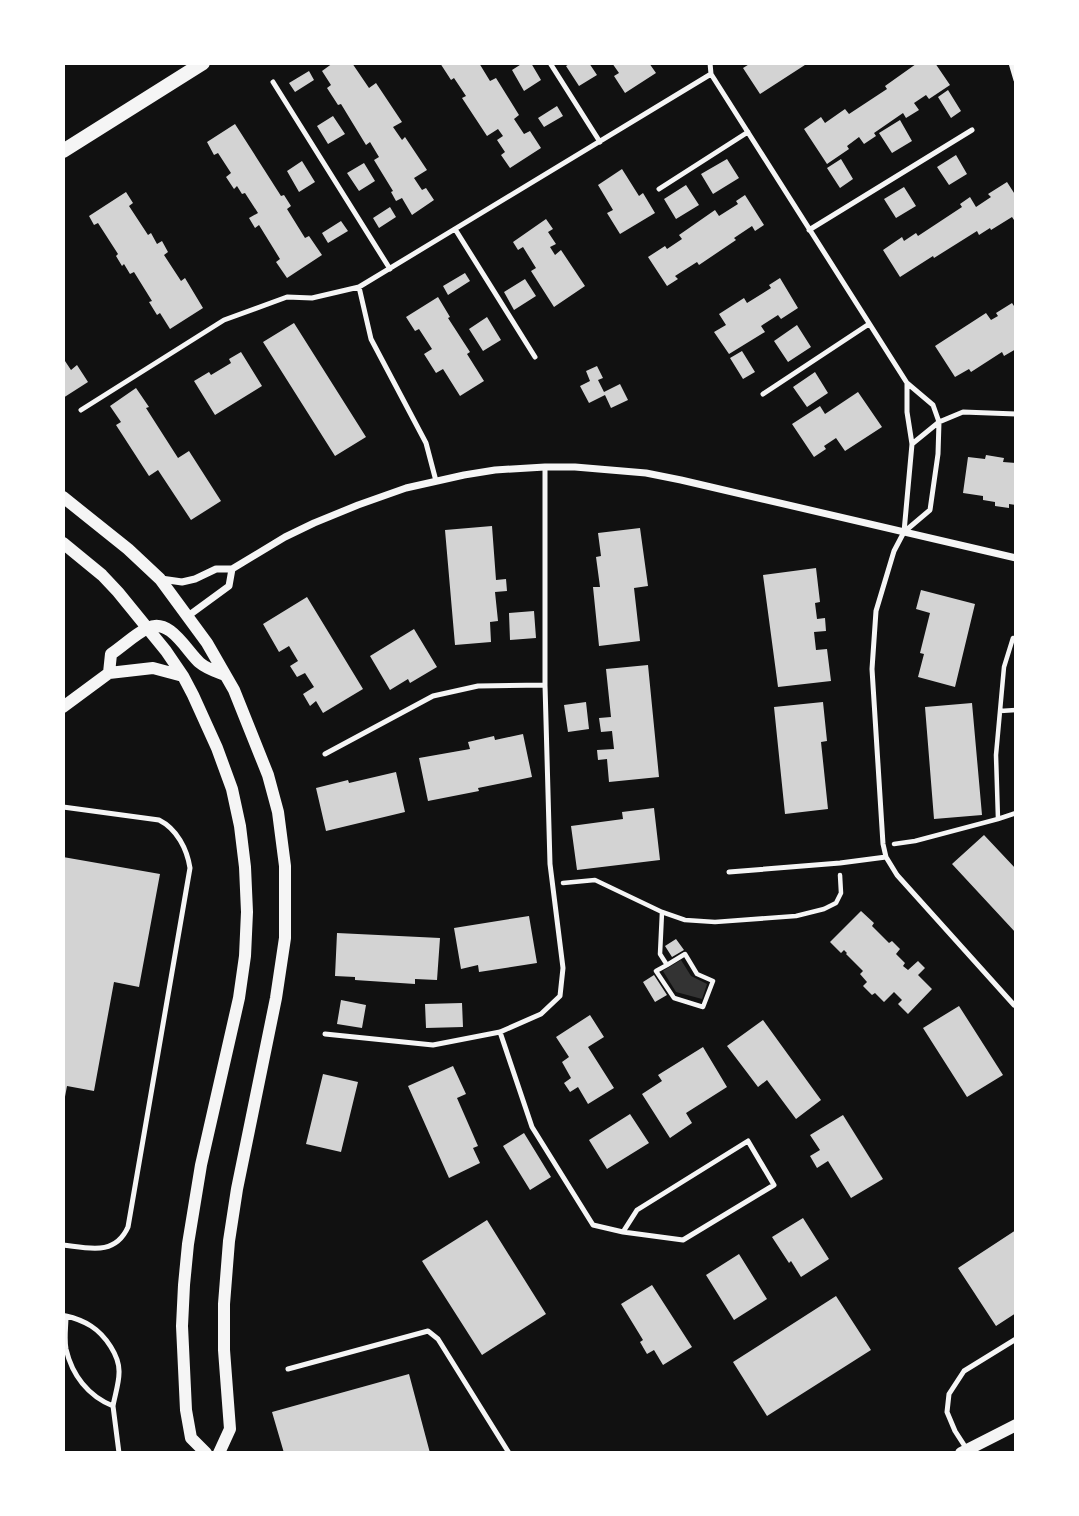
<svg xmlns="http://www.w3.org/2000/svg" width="1079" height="1516" viewBox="0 0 1079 1516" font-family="Cabin,sans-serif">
<rect width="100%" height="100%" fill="#111"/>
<path fill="#333" d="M681 960 691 976 707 984 702 999 676 992 663 971Z"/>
<path fill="#d3d3d3" d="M333 63H352L369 88 376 83 402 122 393 127 402 140 405 137 427 170 414 178 422 190 426 188 434 200 412 215 402 198 396 201 391 192 393 191 374 160 379 157 370 142 366 145 341 104 338 105 327 88 331 85 322 71Z
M440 63H479L490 81 496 78 519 115 514 119 524 134 530 131 541 148 510 168 501 155 505 152 497 140 503 136 498 129 487 136 462 98 466 96 454 78 451 80Z
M523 63H531L541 80 524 91 512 70Z
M571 63H589L597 75 579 86 566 66Z
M612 63H649L656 73 625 93 614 76 619 73Z
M751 63H808L760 94 743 68Z
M915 63H935L950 85 929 99 926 95 914 103 919 110 906 118 903 113 874 133 876 136 864 144 859 137 847 146 849 149 827 164 804 129 821 117 825 123 845 109 849 114 887 89 885 86 916 64Z
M309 71 314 80 295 92 289 83Z
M948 90 961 111 951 118 938 97Z
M557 106 563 116 544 127 538 118Z
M333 116 345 134 328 144 317 126Z
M900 120 912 141 892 153 879 133Z
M235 124 281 196 284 195 291 206 287 209 305 238 309 236 322 255 287 278 276 262 280 259 259 225 255 228 249 218 258 213 245 193 242 194 237 186 234 189 226 177 231 173 218 153 214 155 207 142Z
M956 155 967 174 949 185 937 167Z
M727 159 739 178 713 194 701 174Z
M841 159 853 179 840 188 827 168Z
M302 161 315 182 299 192 287 171Z
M364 163 375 181 359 191 347 173Z
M622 169 639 196 643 193 655 213 620 234 607 213 613 210 598 185Z
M1007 182 1016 196V218L1014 220 1012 217 991 230 990 228 979 235 977 231 934 258 933 256 900 277 883 250 902 237 904 241 916 233 918 236 962 207 960 204 970 197 976 207 991 197 988 194Z
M686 185 699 205 676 219 664 199Z
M904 187 916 206 896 218 884 199Z
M126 192 133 203 129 206 148 235 151 233 157 244 162 241 168 252 164 255 181 281 185 278 203 308 170 329 160 313 157 315 149 302 152 301 134 272 130 274 124 264 122 266 116 256 118 254 98 223 94 225 89 216Z
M745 195 764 225 755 231 752 226 734 238 736 240 699 265 697 262 675 276 678 279 667 286 648 257 665 246 667 249 682 239 679 235 715 210 719 216 738 204 736 201Z
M390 207 396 217 379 228 373 218Z
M546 219 553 229 548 232 556 244 550 247 555 255 561 250 585 286 554 307 531 271 536 268 523 247 518 250 513 242Z
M341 221 348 231 328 243 322 233Z
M465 273 470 281 448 295 443 286Z
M780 278 798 308 781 319 778 315 761 326 765 332 729 354 714 332 726 325 719 314 744 298 747 303 771 288 769 285Z
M525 279 536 296 514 310 504 292Z
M438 297 450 317 448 318 470 352 467 354 484 381 460 396 443 369 436 373 424 354 432 349 419 329 415 331 406 317Z
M1012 303 1014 306 1016 305V349L1004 356 1002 352 971 372 969 369 955 377 935 346 986 313 991 320 998 316 996 313Z
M487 317 501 340 483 351 469 329Z
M294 323 366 437 335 456 263 342Z
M797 325 811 347 788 362 774 341Z
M742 351 755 372 743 379 730 358Z
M241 352 262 386 215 415 194 381 209 372 211 375 231 363 229 359Z
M65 361 71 370 77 365 88 382 63 398V362Z
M597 366 603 378 598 380 604 392 620 384 628 400 611 408 605 395 589 403 580 386 590 381 586 371Z
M815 372 828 393 807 407 793 387Z
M136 388 149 407 146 408 178 458 189 451 221 501 191 520 158 470 149 476 116 425 121 422 110 406Z
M858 392 882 427 845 451 836 438 824 446 826 449 814 457 792 424 820 406 825 414Z
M986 455 1004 458 1003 462 1016 463V505L1009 504V508L995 506V502L983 500V496L963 493 968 457 985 459Z
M492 526 496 580 506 579 507 591 495 592 498 621 490 622 491 642 455 645 445 530Z
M640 528 648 586 634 588 640 641 599 646 593 587H600L596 557 601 556 598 533Z
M816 568 820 602 815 603 817 619 825 618 826 631 814 632 816 650 827 649 831 681 778 687 763 575Z
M921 590 975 604 955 687 918 677 924 654 920 653 930 613 916 609Z
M307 597 363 689 323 713 316 701 310 706 303 694 314 687 305 673 297 677 290 666 298 661 289 646 279 652 263 624Z
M534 611 536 638 510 640 509 613Z
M414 629 437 667 410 683 408 679 390 690 370 656Z
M648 665 659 777 609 782 607 759 598 760 597 750 614 749 612 731 601 732 599 718 611 717 606 669Z
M586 702 589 729 568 732 564 705Z
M823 702 827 741 821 742 828 809 785 814 774 707Z
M972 703 982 815 934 819 925 707Z
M523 734 532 777 478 788 479 791 428 801 419 758 470 749 468 742 494 736 495 740Z
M396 772 405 812 326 831 316 788 348 780 349 783Z
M654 808 660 860 577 870 571 826 623 819 622 812Z
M984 835 1016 869V933L952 864Z
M63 857 160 874 139 987 114 982 94 1091 67 1086 64 1102H63Z
M861 911 874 923 872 926 889 943 892 941 900 949 896 954 905 963 903 966 908 970 918 961 925 968 918 975 932 989 908 1014 898 1004 902 1000 894 992 884 1002 875 993 872 995 863 986 867 982 860 974 863 971 846 954 847 953 844 950 841 953 830 942Z
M529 916 537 963 479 972 478 965 461 969 454 928Z
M337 933 440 938 437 980 415 979V984L355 980V977L335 976Z
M676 939 684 950 672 957 665 946Z
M654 975 667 995 655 1002 643 982Z
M341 1000 366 1005 362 1028 337 1024Z
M462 1003 463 1027 426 1028 425 1004Z
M959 1006 1003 1075 967 1097 923 1028Z
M590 1015 604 1037 588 1047 614 1088 588 1104 578 1087 570 1092 564 1083 571 1078 562 1062 569 1057 556 1037Z
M763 1020 821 1100 796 1119 767 1080 758 1087 727 1046Z
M703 1047 727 1087 686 1113 692 1123 670 1138 642 1094 662 1081 658 1075Z
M453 1066 466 1094 457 1098 478 1146 473 1148 480 1163 449 1178 408 1086Z
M323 1074 358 1082 341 1152 306 1144Z
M630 1114 649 1143 607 1169 589 1140Z
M843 1115 883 1179 851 1198 828 1161 817 1168 810 1156 820 1150 810 1135Z
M524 1133 551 1177 530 1190 503 1146Z
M803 1218 829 1259 801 1277 791 1261 789 1263 772 1237Z
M487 1220 546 1314 482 1355 422 1261Z
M1016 1230V1313L996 1326 958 1268Z
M739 1254 767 1299 734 1320 706 1275Z
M652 1285 692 1347 663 1365 654 1350 647 1354 640 1342 643 1340 621 1304Z
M836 1296 871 1350 767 1416 733 1362Z
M409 1374 430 1453H284L272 1412Z"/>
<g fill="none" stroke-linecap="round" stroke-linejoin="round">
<path stroke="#f5f5f5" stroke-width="4.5" d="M1000 711 1016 710
M998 819 996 755 1004 667 1013 638
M894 844 915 841 998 819 1016 813
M563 883 595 880 662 912 685 920 715 922 796 916 824 909 836 903 841 893 840 875
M662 912 660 954 667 965 685 954 697 974 713 981 703 1007 674 998 656 971 667 965"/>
<path stroke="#f5f5f5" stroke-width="5" d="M550 63 600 142
M710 63 711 74 907 383 933 405 939 422 938 454 930 510 904 532 894 551 876 611 872 669 883 844 886 857 897 875 1014 1005 1016 1003
M1011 63 1016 80
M273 82 390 269
M659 189 748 132
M455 229 535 357
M809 230 972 130
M359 287 371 339 426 443 436 481
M763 394 869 324
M81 410 224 320 287 297 312 298 359 287 711 74
M912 444 939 422 963 412 1016 414
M904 532 912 444 907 412V383
M325 754 433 696 478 686 545 685
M63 807 159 820C177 829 187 849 190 868L128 1227C115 1256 89 1248 63 1245
M729 872 840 863 886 857
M500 1032 532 1127 593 1225 623 1232
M325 1034 433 1045 500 1032 541 1014 560 996 563 968 550 864 545 685V467
M748 1141 774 1185 683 1240 623 1232 637 1210Z
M63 1315 66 1316C66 1326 64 1339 66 1349 72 1375 88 1396 113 1406L119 1453
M66 1316C75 1318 83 1321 91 1326 105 1335 120 1356 119 1373 119 1383 115 1395 113 1406
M288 1369 428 1331 438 1339 509 1453
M966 1448 955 1431 947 1412 949 1394 964 1371 1016 1339"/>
<path stroke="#f5f5f5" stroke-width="7" d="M161 579 182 582 195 579 216 569H232L285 537 314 523 358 505 406 488 464 475 495 470 545 467H575L646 473 681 480 1016 558
M188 616 229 586 232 569"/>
<path stroke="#f5f5f5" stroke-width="12" d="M63 497 128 549 160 579 207 643 234 690 268 775 278 812 285 866V938L276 998 237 1189 229 1241 224 1304V1350L230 1429 219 1453
M63 543 102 575 118 592 166 651 183 676 193 695 217 748 232 789 240 826 245 867 247 912 245 956 239 998 201 1165 188 1244 184 1285 182 1326 186 1410 191 1438 206 1453
M109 673 111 654C123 646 135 634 148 628 170 617 187 652 200 663 207 669 217 672 225 675
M63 707 109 673 153 668 183 676
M961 1453 1016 1425"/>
<path stroke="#f5f5f5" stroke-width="14" d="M63 151 203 63"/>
</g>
<rect width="1079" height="1516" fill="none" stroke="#ffffff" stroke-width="130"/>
</svg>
